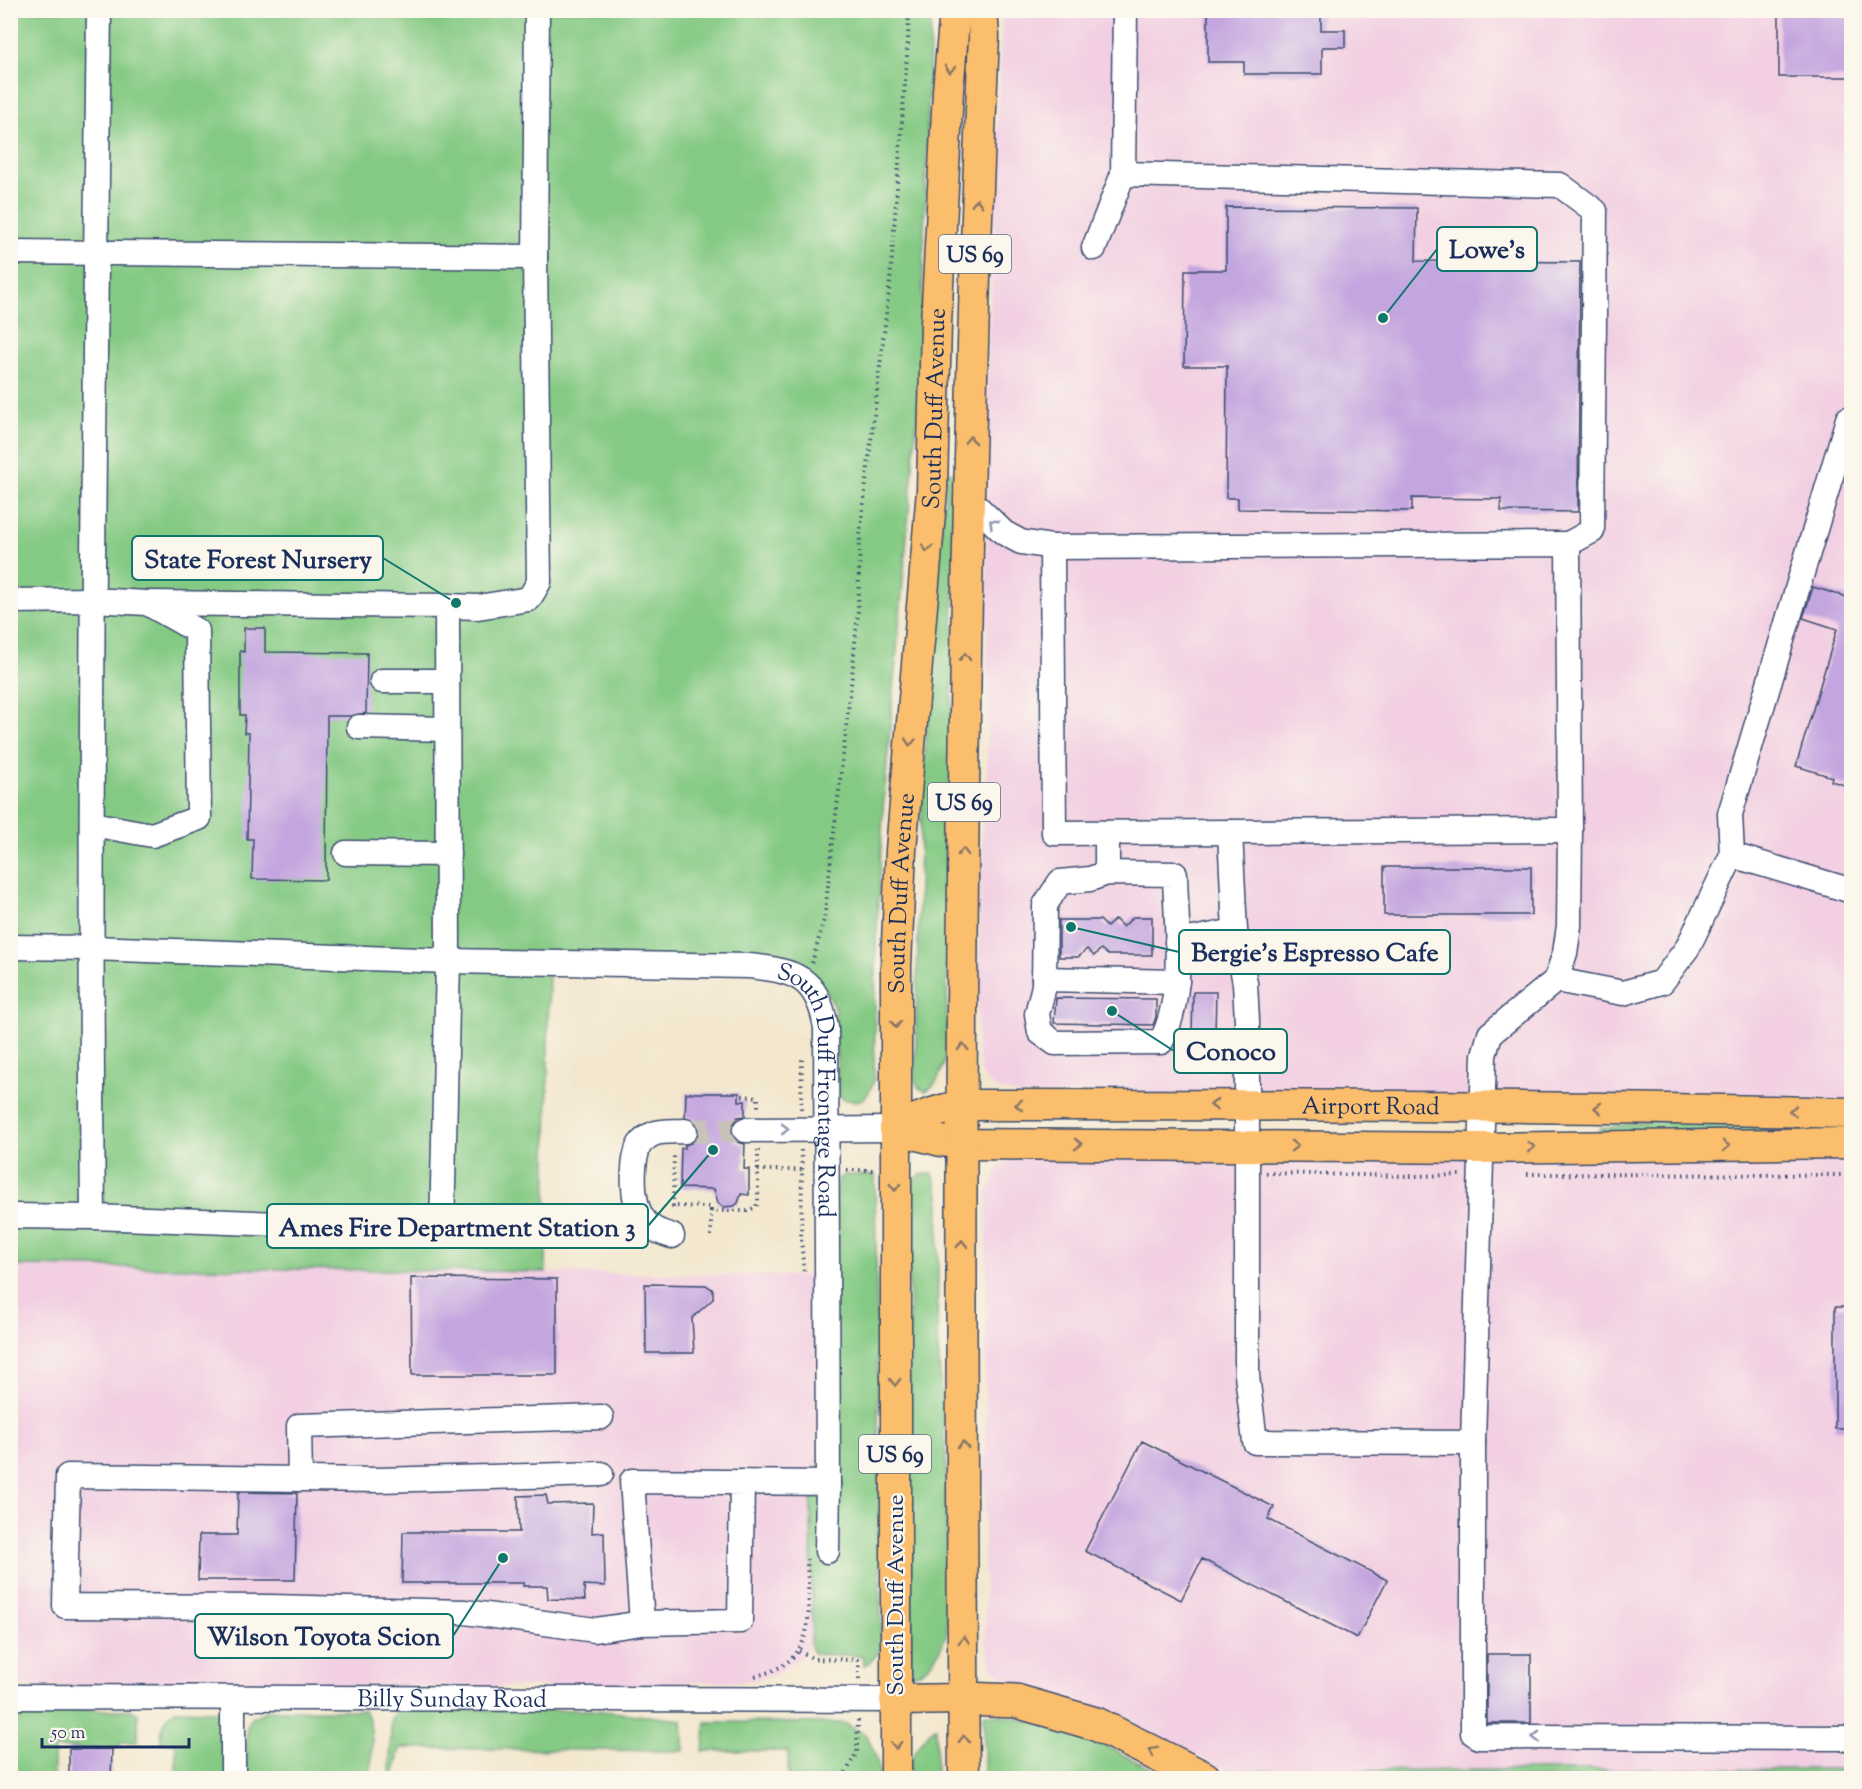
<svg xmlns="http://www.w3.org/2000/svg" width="1862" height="1789" viewBox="0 0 1862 1789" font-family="'Sorts Mill Goudy',serif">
<rect width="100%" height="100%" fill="#fbf7ec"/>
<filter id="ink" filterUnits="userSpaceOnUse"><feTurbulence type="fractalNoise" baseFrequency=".0167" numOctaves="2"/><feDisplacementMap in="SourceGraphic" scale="12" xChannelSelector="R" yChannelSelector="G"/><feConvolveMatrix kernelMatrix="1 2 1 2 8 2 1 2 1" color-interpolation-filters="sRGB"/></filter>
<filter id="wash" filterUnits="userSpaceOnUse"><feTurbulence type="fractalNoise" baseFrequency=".008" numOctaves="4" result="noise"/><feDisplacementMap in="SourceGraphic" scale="24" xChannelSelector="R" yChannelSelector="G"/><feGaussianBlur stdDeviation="1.35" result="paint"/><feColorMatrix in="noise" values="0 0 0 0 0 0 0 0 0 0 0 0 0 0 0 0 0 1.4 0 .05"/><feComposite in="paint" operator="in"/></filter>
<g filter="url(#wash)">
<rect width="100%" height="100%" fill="#f3e7ce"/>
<path fill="#f2cfe2" d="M1002 11H1851V1102L1019 1095 994 1088 981 1074 977 1048 982 836 987 761V396Z
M1026 1155H1851V1769L1227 1771 1116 1717 1060 1696 1024 1686 1005 1677 992 1668 986 1643 984 1572 987 1193 999 1168 1008 1160Z
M11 1266 815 1276 817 1498H811L812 1630 810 1643 803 1656 774 1675 761 1679 743 1682H668L671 1687 11 1686Z"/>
<path fill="#85ca84" stroke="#507c71" stroke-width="1.5" d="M11 11H931L919 397 883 809 876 945 874 1081C867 1099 863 1104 843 1099L838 1093 835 1011 828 992 813 976 549 952 546 1272 11 1266Z
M956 472 946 1056C942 1069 939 1085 925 1091L919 1088 915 1081 920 840 930 655 947 473Z
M1651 1120 1852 1125 1851 1132 1599 1134V1129Z
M921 1174H933L939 1195 937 1335 946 1460 947 1632C941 1649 932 1669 913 1675L911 1674 909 1207 914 1181Z
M844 1175H875L881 1644C878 1655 874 1660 864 1666L863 1656 814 1654 810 1643 812 1630 811 1498H817L836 1187 840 1178Z
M11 1709 131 1710 138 1714V1742H123L118 1747 112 1749 54 1748V1778H11Z
M175 1710 218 1711 224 1717 226 1778H176V1743H161C161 1728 163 1719 175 1710Z
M268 1710H363C376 1721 371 1760 371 1777L247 1778V1727L251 1718Z
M398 1710H593L682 1720 684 1751 400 1748 393 1778H390L391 1717Z
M984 1714 1002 1715 1078 1733 1171 1778H984Z
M706 1722 844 1723 867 1735 877 1760 880 1778H788V1751H703Z
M936 1727V1778H909C909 1756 918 1741 936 1727Z
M1851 1769V1778H1242L1227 1771Z"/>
<g id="blocks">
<path fill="#c3a5df" d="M1208 10H1321V30H1345V47H1322V74H1244V62H1208Z
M1779 10H1851V77H1779Z
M1226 207 1417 208 1416 261 1580 262 1578 512 1501 511V499L1412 498V511L1238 509V498H1226L1227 366H1184L1185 270H1226Z
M1813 587 1847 597 1848 595 1851 596V787L1831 781 1832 777 1796 766 1837 629 1803 618Z
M244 628H265V652L367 653 366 713 351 716H327L326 880 252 879 253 839H247L249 733H244L245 715H240V651L244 652Z
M1384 867H1531V915H1384Z
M1133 917H1152V955H1108L1101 949 1094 956 1087 949 1078 957H1059V920H1100L1107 927 1115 919 1123 927Z
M1193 992H1216L1215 1035 1192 1034Z
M1056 998 1156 999V1017L1153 1025 1054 1023Z
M686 1093H739V1101H745V1116L738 1117 733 1122 731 1131 733 1138 737 1142 745 1144 744 1169H749V1195L741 1194 738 1203 734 1206 723 1207 718 1203 714 1189 680 1188 681 1148H685V1145L693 1142 697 1138 699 1131 696 1123 692 1119 685 1117Z
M411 1278 557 1279V1375H412Z
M645 1284 706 1285 713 1290V1299L692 1318 694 1353H646Z
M1835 1307H1851V1429H1835Z
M1142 1441 1274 1507 1268 1519 1387 1580 1357 1638 1202 1559 1181 1600 1085 1551Z
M238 1492 297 1493 295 1580H198L199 1535H237Z
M546 1495 548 1504 593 1503 592 1533 604 1532 605 1586 584 1585 585 1600 548 1599 547 1586H523L524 1583H402L403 1532H519L518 1496Z
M1487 1654H1531V1723H1487Z
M69 1749H112L111 1779H69Z"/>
</g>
</g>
<g filter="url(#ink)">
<use href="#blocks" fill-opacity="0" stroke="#3b4b6f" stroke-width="1.5"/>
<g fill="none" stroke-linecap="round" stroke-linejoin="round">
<path stroke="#c8c2b8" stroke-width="24" stroke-dasharray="24 12" stroke-linecap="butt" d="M685 1131 745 1130"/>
<defs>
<g id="minor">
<path d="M1123 174 1560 185 1595 211 1592 531 1568 544"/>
<path d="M1094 248 1123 174 1125 10"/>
<path d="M10 252 535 257"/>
<path d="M968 498 1004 533 1021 542 1052 547 1568 544 1570 830 1569 926 1565 953 1556 980 1490 1034 1484 1055 1473 1443V1733L1479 1737 1852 1738"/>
<path d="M1052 547 1054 833 1570 830"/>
<path d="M10 601 92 600 147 603 197 631 199 818 152 835 92 824"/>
<path d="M447 606 478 607 529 599 539 582 535 257 537 10"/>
<path d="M382 681H447"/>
<path d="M359 727 447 729"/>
<path d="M1230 832 1235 931 1245 983 1247 1021V1375L1255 1442 1473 1443"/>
<path d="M346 853 448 854"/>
<path d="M1732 855 1730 814 1848 419 1852 420"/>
<path d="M1107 873 1175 874C1176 927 1186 994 1161 1042L1055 1043 1040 1032 1037 1014 1044 986 1045 905 1060 882 1090 879 1107 873V833"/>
<path d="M1177 942 1235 931"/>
<path id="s1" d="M10 947 91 948 448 961 749 966C796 971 817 977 826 1027L828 1483 827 1551"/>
<path d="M1044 979 1177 982"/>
<path d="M1556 980 1623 993 1662 982 1688 947 1732 855 1852 891"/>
<path d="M745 1130 895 1129"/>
<path d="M10 1216 93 1217 442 1230 448 961 447 606 147 603"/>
<path d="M93 1217C89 815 94 413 99 10"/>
<path d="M672 1236C659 1232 648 1228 641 1216 632 1200 632 1168 637 1151 638 1144 646 1137 653 1134 663 1130 675 1132 685 1131"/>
<path d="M601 1474 378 1480 68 1476 65 1606 271 1607 465 1612 595 1630 642 1623"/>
<path d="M300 1479 299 1426 601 1417"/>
<path d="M742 1482 740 1621 642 1623 632 1481 828 1483"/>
<path id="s2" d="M10 1697 895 1700"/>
<path d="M233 1698V1778"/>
</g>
<g id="major">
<path id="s3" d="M895 1129C917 1117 939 1110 963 1105 1259 1105 1555 1105 1852 1113"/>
<path d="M895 1129 941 1141 963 1144 1483 1148 1852 1143"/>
<path d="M895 1700 964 1699"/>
<path id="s4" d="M896 1778V966L901 850 932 490 936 324 948 91 955 10"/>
<path d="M964 1778C959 1198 959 616 984 36L982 10"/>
</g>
<path id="highway" d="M964 1699 1016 1701 1096 1724 1204 1778"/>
</defs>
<use href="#minor" stroke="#3b4b6f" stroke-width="27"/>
<use href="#major" stroke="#3b4b6f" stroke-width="33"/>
<use href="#highway" stroke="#3b4b6f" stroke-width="36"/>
<path stroke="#3b4b6f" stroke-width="4" stroke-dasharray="1.5 4.5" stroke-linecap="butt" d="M812 963 824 920 852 676 858 611 860 534 890 282 908 42 909 10
M742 1096 758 1097V1109
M801 1109 802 1057
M758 1150V1170
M801 1150 802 1170H804
M847 1170H873
M1266 1173 1410 1176 1460 1175
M1527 1174 1852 1175
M673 1206 674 1153
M673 1208V1206L711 1207V1211
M711 1236V1211H747L756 1207 758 1201V1170H802L801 1238 804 1273
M799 1651 814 1659 857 1660 859 1663V1679
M755 1676C821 1661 808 1612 807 1559
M843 1778 857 1752 858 1720"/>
<use href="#minor" stroke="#fff" stroke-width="24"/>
<use href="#major" stroke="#fabe6d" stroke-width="30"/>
<use href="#highway" stroke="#fabe6d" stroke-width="33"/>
</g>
<defs><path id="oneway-chevron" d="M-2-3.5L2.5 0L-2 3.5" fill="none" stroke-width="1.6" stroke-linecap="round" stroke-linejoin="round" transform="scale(1.5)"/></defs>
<g stroke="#8a7666">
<use href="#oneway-chevron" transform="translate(950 69) rotate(95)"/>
<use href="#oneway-chevron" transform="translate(977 203) rotate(-88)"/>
<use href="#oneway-chevron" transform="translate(970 440) rotate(-88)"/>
<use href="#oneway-chevron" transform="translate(927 548) rotate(95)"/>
<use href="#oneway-chevron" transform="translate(965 657) rotate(-89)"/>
<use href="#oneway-chevron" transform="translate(910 742) rotate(95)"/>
<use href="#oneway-chevron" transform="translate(963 852) rotate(-89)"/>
<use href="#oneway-chevron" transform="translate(896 1024) rotate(90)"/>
<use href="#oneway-chevron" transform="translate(963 1047) rotate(-90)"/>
<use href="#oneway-chevron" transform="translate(1019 1105) rotate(180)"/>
<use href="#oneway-chevron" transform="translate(1214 1105) rotate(180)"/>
<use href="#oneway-chevron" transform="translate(1598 1108) rotate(-179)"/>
<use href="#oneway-chevron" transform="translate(1793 1111) rotate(-178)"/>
<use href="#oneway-chevron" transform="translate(1078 1144)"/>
<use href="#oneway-chevron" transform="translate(1294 1146)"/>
<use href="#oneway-chevron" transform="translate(1726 1146)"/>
<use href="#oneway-chevron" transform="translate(1531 1147)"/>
<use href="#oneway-chevron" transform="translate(895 1187) rotate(90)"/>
<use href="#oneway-chevron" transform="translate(962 1244) rotate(-90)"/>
<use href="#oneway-chevron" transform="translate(895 1382) rotate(90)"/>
<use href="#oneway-chevron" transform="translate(963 1445) rotate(-90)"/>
<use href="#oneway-chevron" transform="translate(964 1640) rotate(-90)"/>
<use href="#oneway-chevron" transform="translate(964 1739) rotate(-90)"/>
<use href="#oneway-chevron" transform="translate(896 1745) rotate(89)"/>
<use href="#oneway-chevron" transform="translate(1153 1751) rotate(-153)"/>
</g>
<g stroke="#8d97ae">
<use href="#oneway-chevron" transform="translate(993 523) rotate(-136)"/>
<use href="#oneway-chevron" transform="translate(785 1129) rotate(-1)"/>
<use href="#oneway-chevron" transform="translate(1536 1737) rotate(-180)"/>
</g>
</g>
<g text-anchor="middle" stroke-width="4.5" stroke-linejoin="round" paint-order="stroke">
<g fill="#fbf7ec" stroke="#5e6b89" stroke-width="1.5">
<rect x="939" y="235" width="72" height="38" rx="4.5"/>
<rect x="928" y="783" width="72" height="38" rx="4.5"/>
<rect x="859" y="1435" width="72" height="38" rx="4.5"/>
</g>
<g font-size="22" font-weight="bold" fill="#1b2f5e">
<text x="975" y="262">US 69</text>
<text x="964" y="810">US 69</text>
<text x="895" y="1462">US 69</text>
</g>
<g font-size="24" fill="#1b2f5e" stroke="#fbf7ec">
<text dy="8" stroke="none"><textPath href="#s4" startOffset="1371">South Duff Avenue</textPath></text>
<text dy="8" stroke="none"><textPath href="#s4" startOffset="885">South Duff Avenue</textPath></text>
<text dy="8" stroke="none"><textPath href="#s1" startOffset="904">South Duff Frontage Road</textPath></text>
<text dy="8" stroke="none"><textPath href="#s3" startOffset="480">Airport Road</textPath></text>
<text transform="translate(895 1595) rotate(-90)" y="8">South Duff Avenue</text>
<text dy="8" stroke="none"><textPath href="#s2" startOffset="442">Billy Sunday Road</textPath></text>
</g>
</g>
<path fill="none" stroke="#0f766e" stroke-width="2" d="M1383 318L1437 249M456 603L383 558M1071 927L1179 952M1112 1011L1174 1051M713 1150L648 1226M503 1558L453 1636"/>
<g fill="#0f766e" stroke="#fbf7ec" stroke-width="2">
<circle cx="1383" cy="318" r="6"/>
<circle cx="456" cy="603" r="6"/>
<circle cx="1071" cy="927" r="6"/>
<circle cx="1112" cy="1011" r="6"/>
<circle cx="713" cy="1150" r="6"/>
<circle cx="503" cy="1558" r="6"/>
</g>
<g fill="#fbf7ec" stroke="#0f766e" stroke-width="2">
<rect x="1437" y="227" width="100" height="44" rx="6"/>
<rect x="132" y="536" width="251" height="44" rx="6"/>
<rect x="1179" y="930" width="271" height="44" rx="6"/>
<rect x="1174" y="1029" width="113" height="44" rx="6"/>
<rect x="267" y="1204" width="381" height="44" rx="6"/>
<rect x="195" y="1614" width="258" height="44" rx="6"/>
</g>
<g font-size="26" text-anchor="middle" font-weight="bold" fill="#1b2f5e">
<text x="1487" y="258">Lowe's</text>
<text x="258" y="568">State Forest Nursery</text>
<text x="1315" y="961">Bergie's Espresso Cafe</text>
<text x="1231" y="1060">Conoco</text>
<text x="457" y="1236">Ames Fire Department Station 3</text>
<text x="324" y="1645">Wilson Toyota Scion</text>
</g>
<rect width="1862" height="1789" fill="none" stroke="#fbf7ec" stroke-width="36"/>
<path d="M42 1738v9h147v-9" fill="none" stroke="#1b2f5e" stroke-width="3"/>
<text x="51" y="1738" font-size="18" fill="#1b2f5e" stroke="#fbf7ec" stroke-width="4.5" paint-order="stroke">50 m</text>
</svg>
